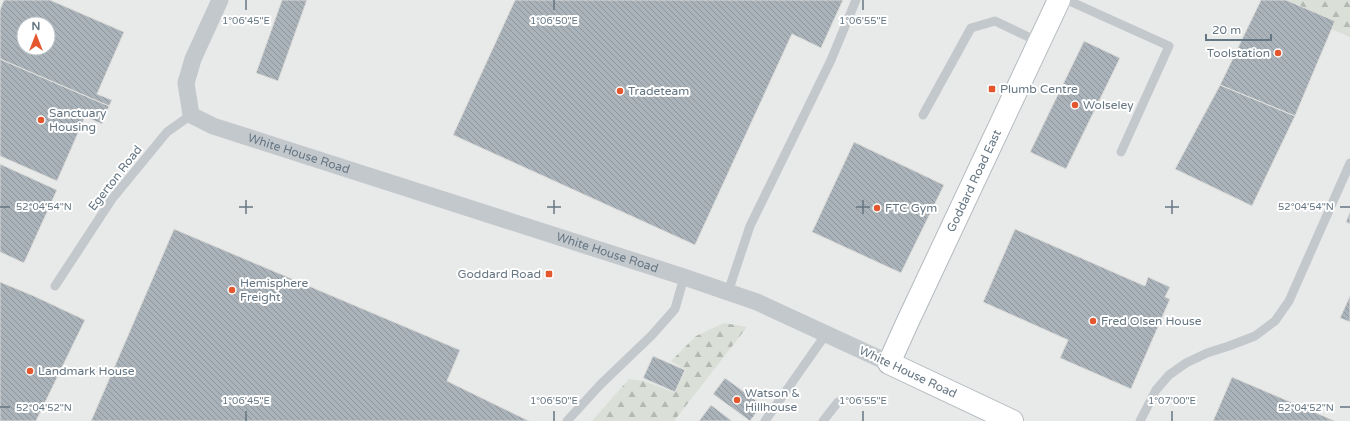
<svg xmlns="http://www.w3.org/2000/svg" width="1350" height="421" viewBox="0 0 1350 421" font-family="'Varela Round',sans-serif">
<defs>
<pattern id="forest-firs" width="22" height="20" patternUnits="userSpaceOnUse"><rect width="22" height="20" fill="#dadfd7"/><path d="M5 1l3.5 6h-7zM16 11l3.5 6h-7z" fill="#b4b9b4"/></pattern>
<pattern id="building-back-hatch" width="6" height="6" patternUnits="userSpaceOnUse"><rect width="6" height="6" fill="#aab3b9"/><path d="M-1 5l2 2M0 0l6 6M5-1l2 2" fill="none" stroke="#8e969c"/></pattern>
</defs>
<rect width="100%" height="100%" fill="#fafaf8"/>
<path fill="#e8e9e9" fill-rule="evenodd" d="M0 0H1300L1350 20V421H0ZM24 24H48V48H24Z"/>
<path fill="url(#forest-firs)" d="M1264 0H1350V37Z
M724 323 747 327 674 421H592L629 379 644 381 675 393 686 370 671 361 696 336Z"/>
<path fill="url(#building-back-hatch)" stroke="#dcdcda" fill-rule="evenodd" d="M4 0H50L124 32 97 94 112 100 109 106 0 59V10ZM24 24H48V48H24Z
M282 0H307L278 81 256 73Z
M515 0H843L821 48 792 34 695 245 453 135Z
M1261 0H1286L1335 21 1295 116 1220 85Z
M1084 41 1120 58 1066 169 1030 152Z
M0 59 109 106 102 124 85 117 57 181 0 156Z
M1220 85 1295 116 1252 206 1175 169Z
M854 142 944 185 901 273 812 232Z
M0 164 57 190 24 263 0 252Z
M1350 212V224L1346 222Z
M174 229 460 350 447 381 529 421H91Z
M1015 229 1145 286 1148 277 1170 287 1165 297 1170 299 1131 389 1060 358 1068 340 983 302Z
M0 282 34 296 85 320 36 421H0Z
M1350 296V322L1340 318Z
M653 356 685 370 675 392 643 378Z
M1232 377 1335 421H1213Z
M725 378 762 405 750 421 713 394Z
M711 405 732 421H699Z"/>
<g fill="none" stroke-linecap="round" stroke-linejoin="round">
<defs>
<g id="secondary">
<path id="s2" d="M1012 421 889 363 908 321 1059 0"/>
</g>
</defs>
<use href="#secondary" stroke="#b3babf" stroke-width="24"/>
<path stroke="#c3c8cc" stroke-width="9" d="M1067 0 1169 46 1121 152
M923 115 971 28 995 21 1039 42
M55 286 112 199 167 132 191 115
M728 292 750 226 831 60 856 0
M567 421 600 385 652 335 675 309 684 277
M765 421 826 334
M823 421 838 402
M1140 421 1156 390 1169 375 1186 363 1207 353 1229 346 1255 336 1275 321 1289 301 1350 163"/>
<path stroke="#c3c8cc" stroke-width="17" id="s1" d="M220 0 193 59 186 83 191 115 213 126 684 277 757 302 889 363"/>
<use href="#secondary" stroke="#fff" stroke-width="22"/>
</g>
<path fill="none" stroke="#657683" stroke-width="1.5" d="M246 0V10M554 0V10M863 0V10M246 200V214M554 200V214M863 200V214M1172 200V214M0 207H10M239 207H253M547 207H561M856 207H870M1165 207H1179M1340 207H1350M0 407H10M1340 407H1350M246 411V421M554 411V421M863 411V421M1172 411V421"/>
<g fill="#e4572e" stroke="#fff" stroke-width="1.5">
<circle cx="1278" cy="53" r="4"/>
<rect x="988" y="85" width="8" height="8" rx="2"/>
<circle cx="620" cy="91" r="4"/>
<circle cx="1075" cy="105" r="4"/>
<circle cx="41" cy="120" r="4"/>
<circle cx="877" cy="208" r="4"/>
<rect x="545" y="270" width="8" height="8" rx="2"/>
<circle cx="232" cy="290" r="4"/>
<circle cx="1093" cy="321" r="4"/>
<circle cx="30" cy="371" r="4"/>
<circle cx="737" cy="400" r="4"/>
</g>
<g text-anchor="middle" stroke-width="4" stroke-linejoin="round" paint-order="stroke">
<g font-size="12" fill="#657683" stroke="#fff" text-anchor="start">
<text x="1270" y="57" text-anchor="end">Toolstation</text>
<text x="1000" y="93">Plumb Centre</text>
<text x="628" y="95">Tradeteam</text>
<text x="1083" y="109">Wolseley</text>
<text x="49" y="117">Sanctuary<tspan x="49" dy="14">Housing</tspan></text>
<text x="885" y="212">FTC Gym</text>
<text x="541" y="278" text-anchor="end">Goddard Road</text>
<text x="240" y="287">Hemisphere<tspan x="240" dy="14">Freight</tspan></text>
<text x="1101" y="325">Fred Olsen House</text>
<text x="38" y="375">Landmark House</text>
<text x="745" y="397">Watson &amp;<tspan x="745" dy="14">Hillhouse</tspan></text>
</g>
<g font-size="12" fill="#657683" stroke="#fff">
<text dy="4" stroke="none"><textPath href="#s1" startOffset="237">White House Road</textPath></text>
<text transform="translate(115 178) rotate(-52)" y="4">Egerton Road</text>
<text dy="4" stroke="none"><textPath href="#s2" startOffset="337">Goddard Road East</textPath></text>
<text dy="4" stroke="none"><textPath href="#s1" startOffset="561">White House Road</textPath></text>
<text transform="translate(908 372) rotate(25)" y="4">White House Road</text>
</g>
</g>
<g font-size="10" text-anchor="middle" fill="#657683" stroke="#fff" stroke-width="4" stroke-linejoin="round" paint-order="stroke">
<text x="246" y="24">1°06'45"E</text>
<text x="554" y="24">1°06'50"E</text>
<text x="863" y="24">1°06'55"E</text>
<text x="44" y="210">52°04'54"N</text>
<text x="1306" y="210">52°04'54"N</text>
<text x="246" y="404">1°06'45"E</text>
<text x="554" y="404">1°06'50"E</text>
<text x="863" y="404">1°06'55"E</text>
<text x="1172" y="404">1°07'00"E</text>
<text x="44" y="411">52°04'52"N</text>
<text x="1306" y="411">52°04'52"N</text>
</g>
<g transform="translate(36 36)"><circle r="19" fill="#ffffff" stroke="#c1c8cd"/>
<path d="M0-3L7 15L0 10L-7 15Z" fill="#e4572e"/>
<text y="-6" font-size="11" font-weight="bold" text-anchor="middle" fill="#657683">N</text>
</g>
<path d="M1206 34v6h65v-6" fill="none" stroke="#657683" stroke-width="2"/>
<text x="1212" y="34" font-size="12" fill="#657683" stroke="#ffffff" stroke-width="3" paint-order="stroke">20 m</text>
</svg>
